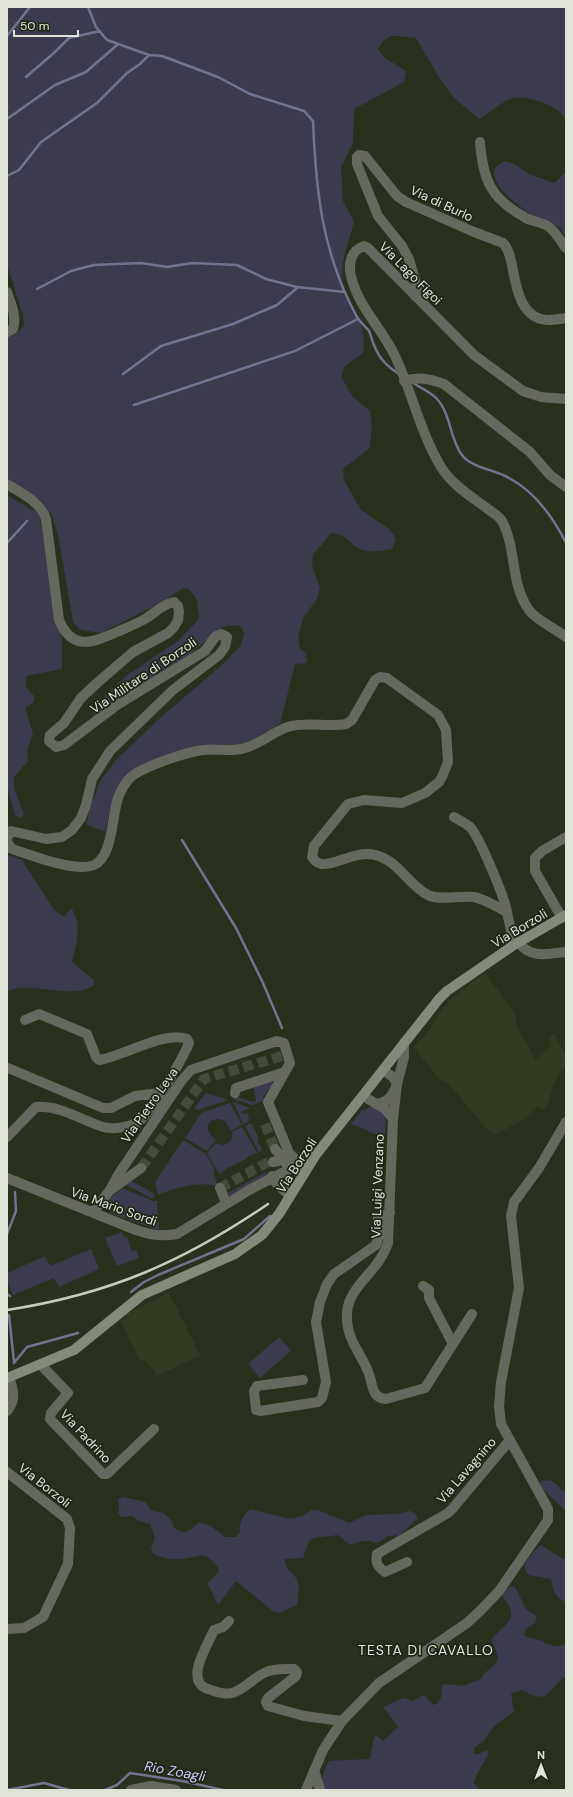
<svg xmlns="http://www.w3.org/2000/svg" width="573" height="1797" viewBox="0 0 573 1797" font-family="'DM Sans',sans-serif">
<rect width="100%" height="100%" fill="#29301d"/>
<path fill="#333a22" d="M485 973 515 1013 517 1026 535 1059 543 1054 549 1048 550 1035 554 1033 566 1057V1063L554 1083 548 1104 544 1110 538 1107 527 1118 495 1135 486 1128 447 1082 440 1080 414 1047 429 1030 442 1009 451 999Z
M169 1293 200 1355 157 1376 152 1367 150 1368 145 1360 140 1361 120 1321 128 1318 126 1314Z"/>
<path fill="#3c3b4e" d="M7 7H566V127C566 123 565 119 563 115 555 105 526 95 514 98 502 101 490 113 479 119L453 97 440 79 416 38C398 37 388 30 378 49L385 58 406 71 404 82 354 109 353 143 341 167 343 201 354 222C349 241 338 269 343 289 344 293 347 297 348 300 358 319 367 331 363 353L345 366 341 376 352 396 370 411 372 425 370 448 343 469 344 480 361 510 389 529 396 539 392 549C382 551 367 553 358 548 345 540 348 535 331 533L313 555 312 566 320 588 317 599 303 618 298 637 300 649 306 653 307 663 295 664 280 724 252 740 238 744 200 748 152 760 126 774 114 796 105 832 86 824 92 802 101 780 116 760 161 717 223 664 241 645 244 634 242 628 238 625 222 627 180 663 92 716 101 700 126 676 179 640 197 621 199 616 197 600 190 590 185 588 180 590 162 602 101 633 80 630 73 622 58 535 52 515 40 500 13 484 7 476V337L17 333 24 325 23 315 7 265Z
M505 161 514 164 529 174 554 183 566 172V238C564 235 562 229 559 227 552 222 541 219 533 215 521 209 493 187 494 172 495 166 500 164 505 161Z
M7 495 39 514 62 640V669L26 676V687L34 696V702L25 708 33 734 27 750 28 761 14 777V788L24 814 20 818 15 815 7 787Z
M7 855 22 860 54 910 64 917 71 908C83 923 76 945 72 962L94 980V985C72 1001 33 980 7 991Z
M271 1078 273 1085 263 1096 264 1101 252 1105 233 1099 234 1096 253 1102 256 1101 253 1084Z
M206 1093H207L228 1100 198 1110 194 1108Z
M233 1102 250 1108 241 1112 243 1114 248 1113 249 1121 243 1124Z
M230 1103 242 1125 230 1131C226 1108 193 1122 216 1140L207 1151 185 1138 201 1113Z
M369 1107H377L386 1116 385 1138 351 1124 361 1111Z
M251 1123 259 1138 257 1141 263 1150 259 1152 245 1126Z
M242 1127 257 1153 247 1157 246 1159 230 1167H227L226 1170 219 1174 207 1153 216 1143 222 1145C229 1144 234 1140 232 1132Z
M183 1140 206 1154 215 1170 213 1172 219 1187C201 1180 174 1188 158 1195L155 1182Z
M266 1172 268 1175 226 1198 224 1195Z
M131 1181 155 1194 153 1199 126 1185Z
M122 1188 153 1201H157L159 1230 110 1213 106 1205 110 1198Z
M122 1232 124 1237H127L132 1251 136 1250 139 1258 117 1266 105 1238Z
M91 1249 99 1269 59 1287 54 1278 13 1295 7 1280V1273L45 1256 50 1266Z
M279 1337 291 1351 260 1378 248 1364Z
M542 1480 552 1481 566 1493V1511L542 1489 540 1483Z
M124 1497 145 1502 152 1511 164 1513 172 1522 174 1528 179 1531 185 1532 190 1530 199 1522 211 1526 225 1537H236L240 1532C239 1522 243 1515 250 1509L291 1519 302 1516 312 1510H318L349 1523 367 1515 397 1514 409 1511 415 1513 418 1518 400 1535 388 1536 377 1543C373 1542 368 1540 364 1541 348 1544 352 1548 338 1535L314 1538 309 1541 303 1558 285 1559C285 1572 296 1573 298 1583 300 1589 298 1598 297 1605L279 1613 273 1611 236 1581 218 1605C213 1597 214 1593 207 1584 211 1578 216 1577 219 1570 206 1549 201 1557 181 1559 171 1560 162 1558 153 1554L151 1548 155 1537 150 1524 138 1521 133 1516 122 1517 118 1514 119 1508 118 1499Z
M541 1545 563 1559H566V1602C555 1598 553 1590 551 1579L528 1575 524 1565 534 1551Z
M509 1587H515L526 1609 537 1616 535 1623 526 1629 524 1635C530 1640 533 1637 539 1640 549 1644 555 1649 566 1644V1679L564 1677C546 1694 547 1704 522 1690L511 1694 514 1712 494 1726 484 1741 474 1748V1754H479L487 1750 489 1752C486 1763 474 1774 474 1784L481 1790H324C320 1776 323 1774 329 1761L369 1759 371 1754 374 1737 376 1735 383 1741 398 1727 383 1707 403 1698 413 1701 424 1695 433 1705 438 1703 441 1697 442 1685 448 1684 464 1686 470 1683 480 1680C491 1661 507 1668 491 1640 505 1622 522 1620 502 1596L503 1590Z"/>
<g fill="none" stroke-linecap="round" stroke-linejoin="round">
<path stroke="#737390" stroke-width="2.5" d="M88 7 96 27 107 40 149 55 162 56 218 77 250 94 304 111 313 121C316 192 322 253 357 317 360 322 365 326 369 331 371 335 372 341 374 345 380 360 387 366 399 374
M7 36 30 7
M26 77 55 52 69 38 100 31
M7 119 55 85 86 72 117 45
M7 176 19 170 41 142 97 103 127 73 140 64 148 56
M37 289 71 271 94 265 141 263 167 267 192 263 237 265 266 279 297 287 345 292
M123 374 161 346 233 324 277 305 297 288
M412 382C420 388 431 392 437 399 451 414 450 440 462 455 471 467 490 469 503 475 532 488 552 515 566 543
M134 405 295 351 358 319
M7 543 27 521
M182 840 236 928 263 983 282 1028
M7 1234 16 1211 15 1192
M131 1292 144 1282 158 1275 244 1239 270 1216
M7 1294 10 1296
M9 1315 14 1362
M14 1363 27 1347 78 1333
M7 1790 44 1783 69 1790
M105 1790 117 1785 130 1773 182 1781 223 1790"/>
<path stroke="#444b39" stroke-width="10" stroke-dasharray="10 5" stroke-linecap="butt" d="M265 1124 275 1149
M141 1168 204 1079 282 1056
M220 1188 270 1161 273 1162"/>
<path stroke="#65685f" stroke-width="10" d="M480 142C483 181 491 199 526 218 533 222 543 222 549 227 556 232 561 242 566 248
M415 296 417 287 409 259 402 246 378 216 357 164V157L359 155 365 156 397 196 406 202 474 232 503 243C509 249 510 257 512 265 516 286 520 319 548 320 554 320 560 319 566 318
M404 381C419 376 430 379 444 384L530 452 550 475 566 487
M566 399 541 397 523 391 474 355 368 248 364 246C351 250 348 264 351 276 358 307 382 328 395 356 412 392 420 432 441 467 452 485 472 497 488 509 493 513 499 516 502 521 517 549 510 584 529 610 536 620 556 629 566 637
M454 817C459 820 465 823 470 827 479 836 505 898 507 912
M562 918 535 871V858L542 851 566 837
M519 942C529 959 548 954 566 952
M404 1043V1057L397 1084 393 1119 388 1243C377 1278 337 1288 349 1332 353 1347 364 1359 369 1374 373 1384 371 1398 386 1399L425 1388 472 1314
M8 1068 103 1108H111L135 1096 160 1093
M235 1093 236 1088 285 1072
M363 1096 385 1109 393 1119
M377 1104C389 1102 393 1095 397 1084L393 1077 383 1070
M7 1137 36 1107C60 1105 81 1120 103 1127 113 1130 128 1127 137 1123 149 1117 183 1058 189 1043L187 1039C165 1030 122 1057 99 1060L96 1057 87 1034 39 1014 25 1020
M275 1149 290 1169
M273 1162 278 1161 281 1157
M272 1176 276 1183 290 1196
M7 1178 136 1230C150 1235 162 1237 177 1234L251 1189 315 1156
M220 1188 226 1203
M112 1189 141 1168
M93 1213 110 1190 118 1175 182 1080 191 1070 277 1041 284 1043 290 1063 268 1102 289 1153 300 1164
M423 1286 429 1290V1298L453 1344
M41 1365 68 1393 51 1413 50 1419 103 1474H107L154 1429
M303 1380 257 1386 254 1391 256 1410 260 1411 318 1402 322 1398 326 1382 316 1322 320 1302 327 1284 334 1274 376 1245 380 1232 378 1218 381 1216 390 1213
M7 1411C16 1400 14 1390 9 1378
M7 1472 67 1519 70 1528 68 1564 43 1617 24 1628 7 1629
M407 1562 385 1572C378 1567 375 1563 377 1554L448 1513 453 1508 510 1440
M229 1621 223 1627 214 1630C207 1647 182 1683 211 1690 217 1692 225 1695 232 1693 244 1690 254 1677 266 1672 274 1668 285 1669 294 1669L297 1672 296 1676 268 1698 266 1702 268 1706 304 1716 342 1721
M314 1770 320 1790
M131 1790 151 1786 176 1790
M306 1790 323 1750 342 1721 379 1683 467 1623 481 1610 499 1591 548 1520V1509L501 1424 499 1406 501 1382 519 1288 511 1216 514 1202 539 1168 566 1122"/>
<path stroke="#65685f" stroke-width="10" d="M7 292C11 304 17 316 13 329L7 332
M7 484C22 494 40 501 46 519L59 620C72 651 92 643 117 632 126 628 136 624 145 619 155 613 161 605 174 602L178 606 179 612 178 620 174 627 168 633 133 652 97 683 81 698 64 723 50 735 49 741 56 747 64 745 117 705 205 651 215 637 221 634 227 637 225 647 219 655 173 690 110 751 92 779 86 805 81 818 72 830 62 837 46 839 11 831 7 838
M7 842 12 849C32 855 75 873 94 865 113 857 112 815 118 798 120 793 124 785 128 780 137 768 187 752 203 750 219 748 232 753 248 747 263 742 275 730 291 726 309 722 328 727 346 724L352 720 375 680 380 677 387 678 438 715 446 730 448 762 442 777 439 782 425 793 402 803 364 800 348 804 314 846 312 857C314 860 317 863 321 864 336 866 355 850 375 855 398 860 408 885 428 895 439 901 461 895 474 897 485 899 497 907 507 912L514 945"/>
<path stroke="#848a7b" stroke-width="10" d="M7 1378 74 1350 142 1295 235 1254 262 1235 279 1214 315 1156 439 999 447 991 514 945 566 915"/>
<path stroke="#c6cbbe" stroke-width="2.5" d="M7 1310C110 1294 183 1262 268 1204"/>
</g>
<g text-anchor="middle" stroke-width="3.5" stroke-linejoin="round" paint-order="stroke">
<g font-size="13" fill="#e0e4d8" stroke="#202614">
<text transform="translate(442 203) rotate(25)" y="5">Via di Burlo</text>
<text transform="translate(411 273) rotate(45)" y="5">Via Lago Figoi</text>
<text transform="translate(143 675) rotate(-34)" y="5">Via Militare di Borzoli</text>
<text transform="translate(519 928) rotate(-31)" y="5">Via Borzoli</text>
<text transform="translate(149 1105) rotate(-55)" y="5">Via Pietro Leva</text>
<text transform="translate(296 1165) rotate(-57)" y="5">Via Borzoli</text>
<text transform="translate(377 1186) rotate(-88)" y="5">Via Luigi Venzano</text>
<text transform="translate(114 1206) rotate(20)" y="5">Via Mario Sordi</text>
<text transform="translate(86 1436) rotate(47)" y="5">Via Padrino</text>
<text transform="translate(466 1470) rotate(-49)" y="5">Via Lavagnino</text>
<text transform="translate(45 1485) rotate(38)" y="5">Via Borzoli</text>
</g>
<g font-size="14" letter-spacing="1" fill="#e0e4d8" stroke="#202614">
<text x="426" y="1655">TESTA DI CAVALLO</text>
</g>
<g font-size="14" font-style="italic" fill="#c9c8fe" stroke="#202614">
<text transform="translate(175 1771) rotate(10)" y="5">Rio Zoagli</text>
</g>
</g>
<rect width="573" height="1797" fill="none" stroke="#e0e4d8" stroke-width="16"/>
<g transform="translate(541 1765)" stroke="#202614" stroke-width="3" paint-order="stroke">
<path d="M0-3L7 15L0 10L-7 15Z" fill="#e0e4d8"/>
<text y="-6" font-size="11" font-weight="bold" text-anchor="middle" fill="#e0e4d8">N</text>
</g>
<path d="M14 30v6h64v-6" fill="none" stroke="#e0e4d8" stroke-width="2"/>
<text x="20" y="30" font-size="12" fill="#e0e4d8" stroke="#202614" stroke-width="3" paint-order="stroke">50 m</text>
</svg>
